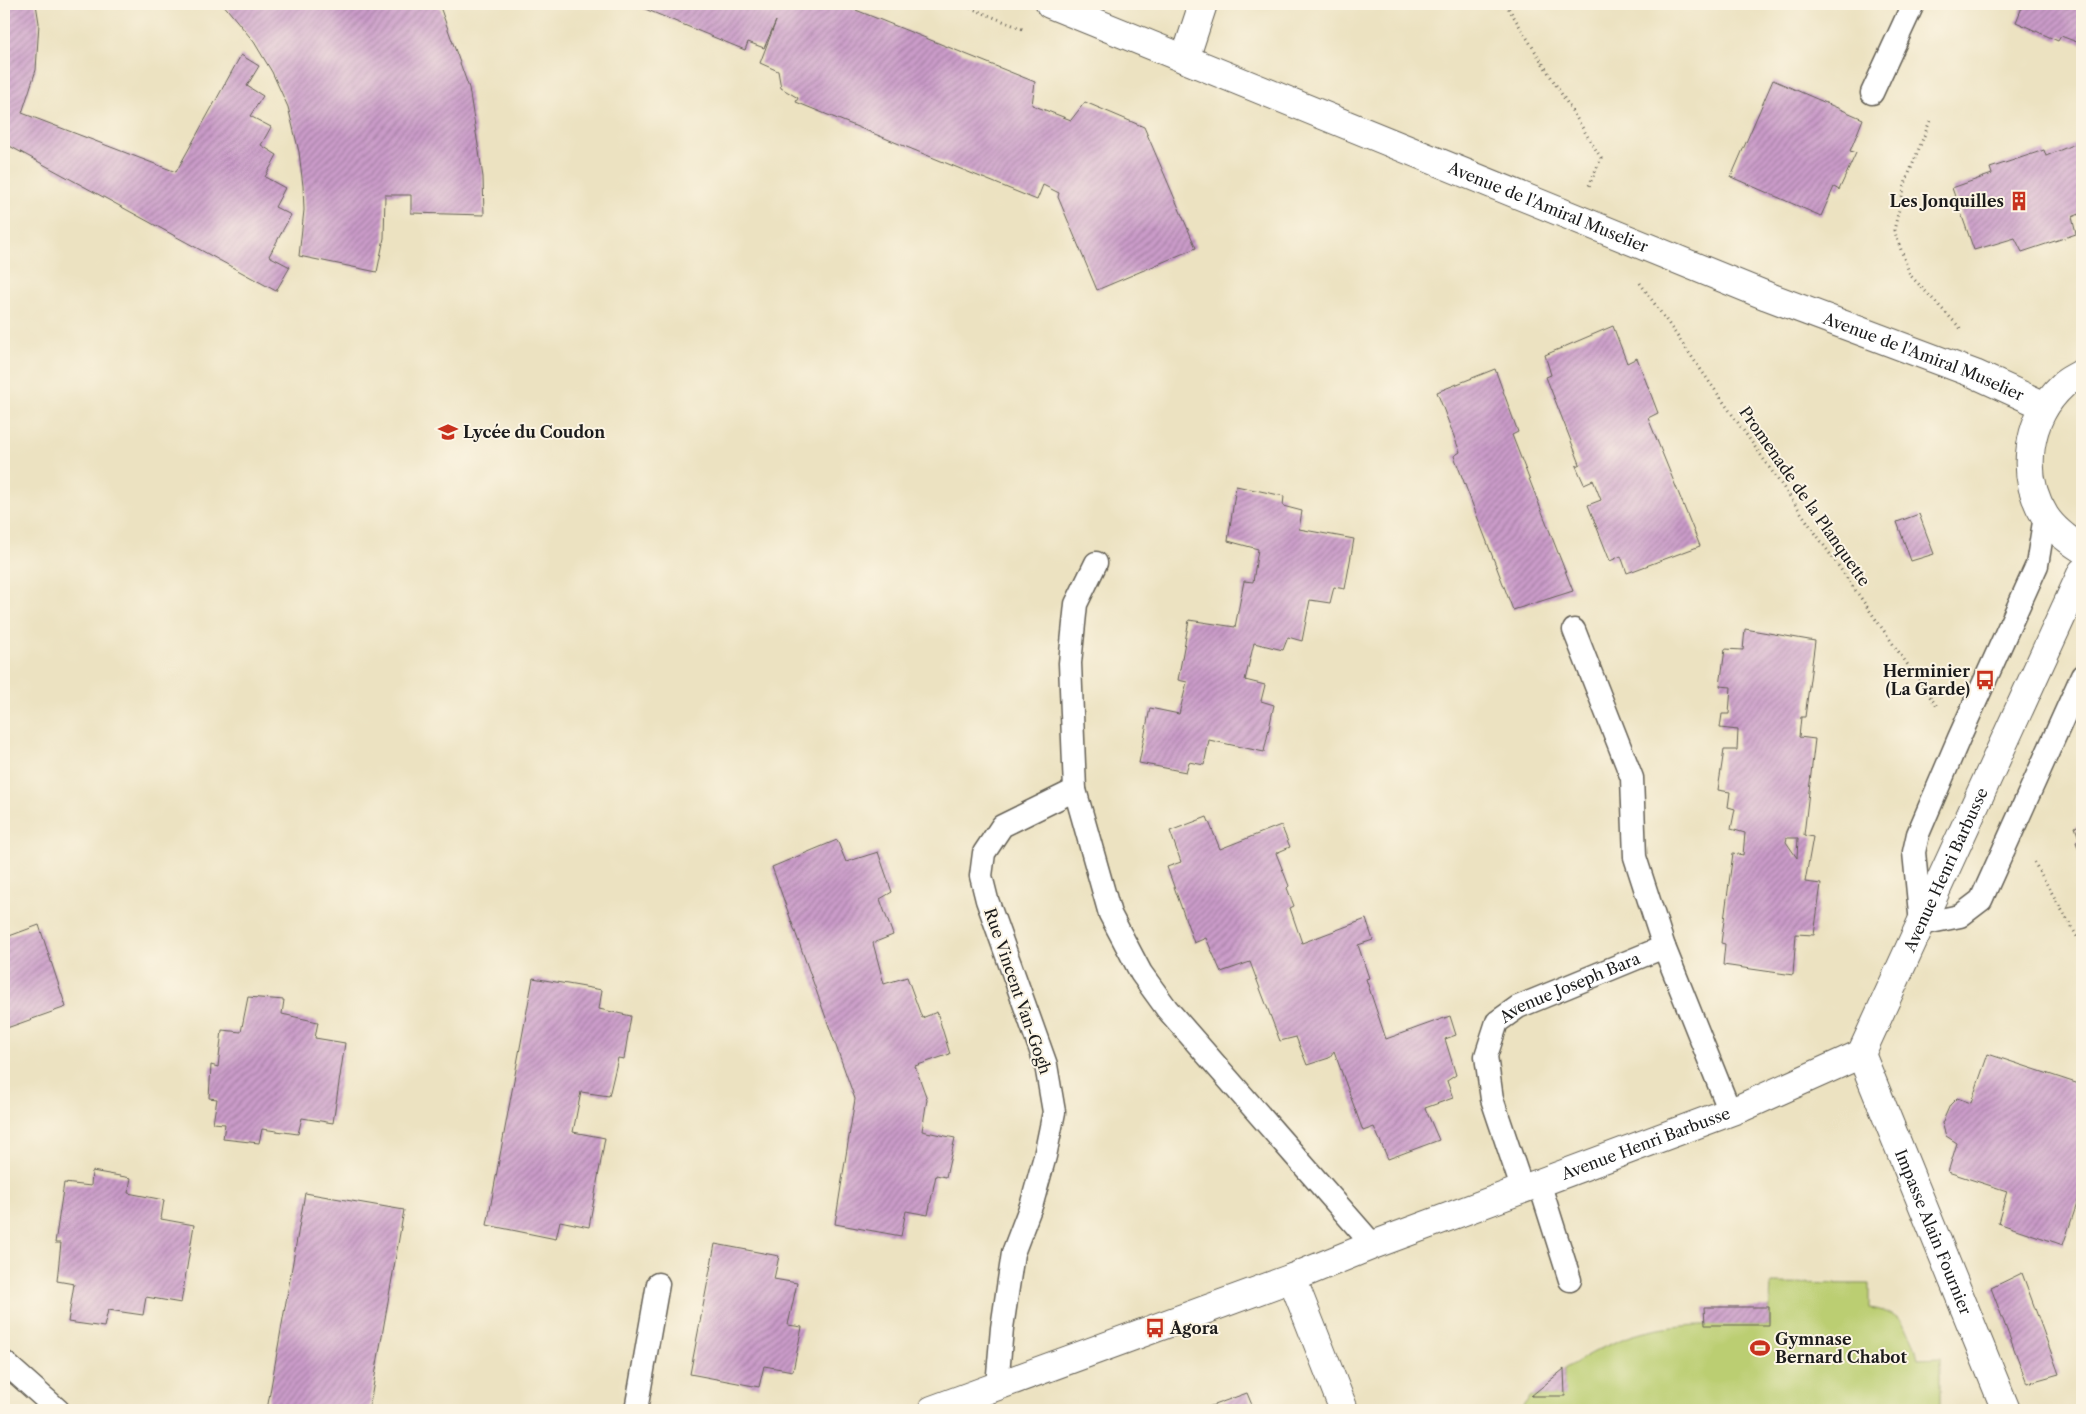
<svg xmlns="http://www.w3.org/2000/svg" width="2086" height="1414" viewBox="0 0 2086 1414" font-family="'Libre Caslon Text',serif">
<defs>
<pattern id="building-hatch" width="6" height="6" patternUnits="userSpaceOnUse" patternTransform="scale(1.25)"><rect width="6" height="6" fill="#ca9bc9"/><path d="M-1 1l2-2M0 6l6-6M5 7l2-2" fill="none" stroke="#a37ea2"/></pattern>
</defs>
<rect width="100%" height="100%" fill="#fcf5e5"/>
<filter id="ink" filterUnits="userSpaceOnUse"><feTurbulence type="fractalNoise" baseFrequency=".02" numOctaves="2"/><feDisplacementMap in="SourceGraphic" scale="10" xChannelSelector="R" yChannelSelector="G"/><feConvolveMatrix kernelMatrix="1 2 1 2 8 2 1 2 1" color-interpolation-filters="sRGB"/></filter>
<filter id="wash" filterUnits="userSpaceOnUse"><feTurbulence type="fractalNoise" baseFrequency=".0096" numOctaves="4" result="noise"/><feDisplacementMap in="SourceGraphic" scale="20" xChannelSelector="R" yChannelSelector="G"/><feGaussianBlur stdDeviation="1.12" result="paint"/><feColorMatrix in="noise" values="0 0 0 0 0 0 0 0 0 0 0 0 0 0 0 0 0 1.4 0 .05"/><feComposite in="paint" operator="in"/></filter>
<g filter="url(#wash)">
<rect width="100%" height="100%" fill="#ece2c1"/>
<path fill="#bbce72" stroke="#6c7547" d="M1771 1283 1869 1284V1308C1899 1311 1913 1330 1918 1359L1940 1358V1410H1520L1531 1396H1564V1369C1588 1355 1614 1340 1641 1333 1682 1322 1726 1325 1769 1325Z"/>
<g id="blocks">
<path fill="url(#building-hatch)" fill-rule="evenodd" d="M4 4H36L39 23 36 70 22 113 176 172 241 55 259 66 247 86 263 96 250 116 271 127 261 145 277 155 265 177 285 188 275 207 291 215 269 256 290 267 276 291 4 143Z
M223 4H439L469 88 483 177 484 215 411 213V195H385L384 238 377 272 299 256 304 210 303 186 299 152 288 107 272 72 254 42Z
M633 4H782L781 10 783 4H841L1035 82 1032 105 1071 120 1085 102 1144 127 1196 248 1097 290 1058 197 1059 193 1043 185 1037 200 796 102 798 98 781 88 778 71 760 63 776 21 764 48 748 42 745 50Z
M2033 4H2082V44L2061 36 2058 41 2016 22 2023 5 2031 8Z
M1773 80 1863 119 1850 151 1856 153 1839 190 1834 187 1821 216 1731 177Z
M2082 141V213L2072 217 2076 234 2022 252 2015 238 1974 250 1952 188 1992 174 1990 168 2044 150 2046 156Z
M1613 326 1627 363 1637 358 1658 413 1648 418 1700 546 1627 573 1621 556 1610 561 1588 505 1601 500 1593 480 1584 484 1576 466 1580 464 1546 377 1551 375 1545 355Z
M1495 369 1518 432 1512 435 1573 591 1513 610 1454 456 1460 452 1437 392Z
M1236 486 1284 496 1283 506 1302 511 1299 529 1354 539 1345 589 1334 587 1330 603 1310 600 1302 641 1288 637 1283 650 1254 643 1245 680 1265 685 1261 701 1274 705 1264 752 1209 740 1204 765 1189 762 1186 772 1139 763 1150 708 1179 714 1187 682 1178 680 1189 620 1235 627 1244 581 1253 582 1258 549 1228 541Z
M1919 514 1934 554 1911 561 1897 522Z
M1745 629 1815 641 1805 717H1801L1799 737 1815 739 1804 835 1813 837 1805 882 1821 884 1814 935 1796 934 1793 975 1723 965 1725 944 1721 943 1733 853 1743 855 1745 833 1731 829 1735 809 1728 807 1730 792 1718 790 1724 750H1737L1738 730 1720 728 1722 714H1729L1731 687 1720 686 1725 649 1743 650ZM1787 838H1798L1797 858 1786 842Z
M1207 817 1220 849 1281 825 1290 847 1276 853 1289 886 1287 888 1294 906 1290 908 1302 943 1366 919 1373 940 1358 945 1369 978 1366 979 1386 1039 1450 1016 1456 1035 1445 1039 1456 1075 1447 1081 1453 1098 1425 1108 1439 1140 1388 1159 1374 1127 1363 1131 1334 1051 1329 1058 1307 1065 1296 1037 1280 1041 1250 962 1221 972 1206 938 1194 943 1167 867 1181 862 1170 831Z
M2082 824V859L2076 842 2080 841 2075 827Z
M837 840 846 862 878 852 892 892 880 899 893 935 873 943 884 984 907 977 922 1018 937 1012 950 1054 915 1066 927 1099 922 1131 955 1138 946 1177 936 1175 928 1215 906 1211 901 1236 835 1224 855 1099 772 867Z
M39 925 66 1007 4 1029V938Z
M533 978 602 990 599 1009 631 1016 624 1059 618 1058 609 1096 581 1092 573 1132 605 1138 589 1227 560 1221 556 1239 487 1225Z
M248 997 284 1000 282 1014 318 1022 315 1038 345 1043 333 1123 302 1118 298 1134 262 1129 259 1143 223 1139 225 1124 213 1123 217 1099 209 1098 211 1065 218 1067 222 1030 241 1032Z
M1988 1054 2082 1085V1189L2063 1245 1998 1223 2007 1191 1948 1172 1957 1143 1946 1136 1942 1123 1950 1105 1957 1098 1971 1103Z
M92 1171 131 1178 128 1193 164 1200 161 1219 194 1225 181 1303 146 1297 143 1315 108 1310 104 1327 68 1322 74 1284 57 1281 61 1243H55L64 1183 91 1186Z
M305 1193 404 1210 369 1410H267Z
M715 1244 779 1256 774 1279 797 1283 788 1325 802 1327 793 1371 764 1366 759 1387 690 1374Z
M2022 1273 2059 1374 2027 1383 1991 1288Z
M1704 1307H1769V1325H1705Z
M1564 1369 1565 1396H1531Z
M1247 1393 1254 1410H1200Z"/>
</g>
</g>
<g filter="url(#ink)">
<use href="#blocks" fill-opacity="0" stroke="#656156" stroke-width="1"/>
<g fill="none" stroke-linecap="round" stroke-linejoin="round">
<defs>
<g id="lane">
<path d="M1872 93 1913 4"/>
<path d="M2045 516 2037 565 1959 738 1918 834 1914 852 1921 924 1960 916 1981 900 2082 676"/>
<path d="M1096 563 1076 604 1070 663 1075 790 1110 914 1141 973 1167 1009 1373 1245"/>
<path d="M1574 630 1632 778 1635 857 1664 947 1730 1112"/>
<path d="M1539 1182 1570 1280"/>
<path id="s1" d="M1522 1188 1492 1099 1486 1056 1497 1022 1518 1007 1664 947"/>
<path d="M4 1362 58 1410"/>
<path d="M997 1386 1002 1328 1013 1253 1032 1203 1045 1156 1054 1112 1046 1065 987 900 981 876 984 853 1002 826 1075 790"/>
<path d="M636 1410 658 1284"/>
</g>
<g id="street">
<path id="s2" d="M1050 4 1767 296 1975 374 2045 406"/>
<path d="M1185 59 1203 4"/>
<path d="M2082 373C2076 377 2068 380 2063 385 2027 418 2019 475 2045 516 2054 530 2068 540 2082 549"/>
<path id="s3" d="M1861 1054 2006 1410"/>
<path d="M1292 1278 1344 1410"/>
<path id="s4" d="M932 1410 1292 1278 1373 1245 1743 1107 1861 1054 2082 572"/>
</g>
</defs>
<use href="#lane" stroke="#656156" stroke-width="25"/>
<use href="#street" stroke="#656156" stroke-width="30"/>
<path stroke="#656156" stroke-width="3" stroke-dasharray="1 4" stroke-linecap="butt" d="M961 4 1025 30
M1506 4 1601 158 1589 186
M1930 121 1906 181 1894 230 1910 275 1963 331
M1640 283 1938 708
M2034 862 2082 945"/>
<use href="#lane" stroke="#fff" stroke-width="22"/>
<use href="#street" stroke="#fff" stroke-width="28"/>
</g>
</g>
<defs>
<symbol id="building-bare" viewBox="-9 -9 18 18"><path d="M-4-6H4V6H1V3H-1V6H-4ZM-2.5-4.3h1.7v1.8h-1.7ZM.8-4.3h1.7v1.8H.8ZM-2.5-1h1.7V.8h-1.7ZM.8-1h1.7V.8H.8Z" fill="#c8321e" stroke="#fcf5e5" stroke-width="2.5" paint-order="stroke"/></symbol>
<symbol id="school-bare" viewBox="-9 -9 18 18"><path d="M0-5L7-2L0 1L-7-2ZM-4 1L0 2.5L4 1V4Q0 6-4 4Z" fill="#c8321e" stroke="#fcf5e5" stroke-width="2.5" paint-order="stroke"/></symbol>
<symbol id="bus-bare" viewBox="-9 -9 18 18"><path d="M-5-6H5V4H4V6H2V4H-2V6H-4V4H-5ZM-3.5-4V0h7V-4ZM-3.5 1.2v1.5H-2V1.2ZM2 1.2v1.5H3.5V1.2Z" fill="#c8321e" stroke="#fcf5e5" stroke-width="2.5" paint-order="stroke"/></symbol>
<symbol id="stadium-bare" viewBox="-9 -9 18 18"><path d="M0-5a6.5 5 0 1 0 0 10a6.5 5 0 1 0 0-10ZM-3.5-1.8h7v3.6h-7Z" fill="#c8321e" stroke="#fcf5e5" stroke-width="2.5" paint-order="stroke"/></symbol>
</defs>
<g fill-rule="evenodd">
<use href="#building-bare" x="2005" y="187" width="28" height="28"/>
<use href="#school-bare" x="434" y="418" width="28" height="28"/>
<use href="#bus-bare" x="1971" y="666" width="28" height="28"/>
<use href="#bus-bare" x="1141" y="1314" width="28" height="28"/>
<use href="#stadium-bare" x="1746" y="1334" width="28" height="28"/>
</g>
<g text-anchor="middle" stroke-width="4" stroke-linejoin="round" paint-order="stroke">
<g font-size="16" font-weight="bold" fill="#1c1c1c" stroke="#fcf5e5" text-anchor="start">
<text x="2004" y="207" text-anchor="end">Les Jonquilles</text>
<text x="463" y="438">Lycée du Coudon</text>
<text x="1970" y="677" text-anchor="end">Herminier<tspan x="1970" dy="18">(La Garde)</tspan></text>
<text x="1170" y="1334">Agora</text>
<text x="1775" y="1345">Gymnase<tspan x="1775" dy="18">Bernard Chabot</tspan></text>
</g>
<g font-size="16" fill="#1c1c1c" stroke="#fcf5e5">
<text dy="6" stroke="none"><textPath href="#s2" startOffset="538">Avenue de l'Amiral Muselier</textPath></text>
<text dy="6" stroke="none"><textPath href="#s2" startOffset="942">Avenue de l'Amiral Muselier</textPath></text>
<text transform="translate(1805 496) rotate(55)" y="6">Promenade de la Planquette</text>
<text dy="6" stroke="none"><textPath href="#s4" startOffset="1198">Avenue Henri Barbusse</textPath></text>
<text dy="6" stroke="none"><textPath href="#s1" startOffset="254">Avenue Joseph Bara</textPath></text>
<text transform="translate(1018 991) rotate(71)" y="6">Rue Vincent Van-Gogh</text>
<text dy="6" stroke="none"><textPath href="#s4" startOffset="762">Avenue Henri Barbusse</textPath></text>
<text dy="6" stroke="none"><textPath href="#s3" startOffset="192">Impasse Alain Fournier</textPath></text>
</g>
</g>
<rect width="2086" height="1414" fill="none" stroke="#fcf5e5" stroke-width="20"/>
</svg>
